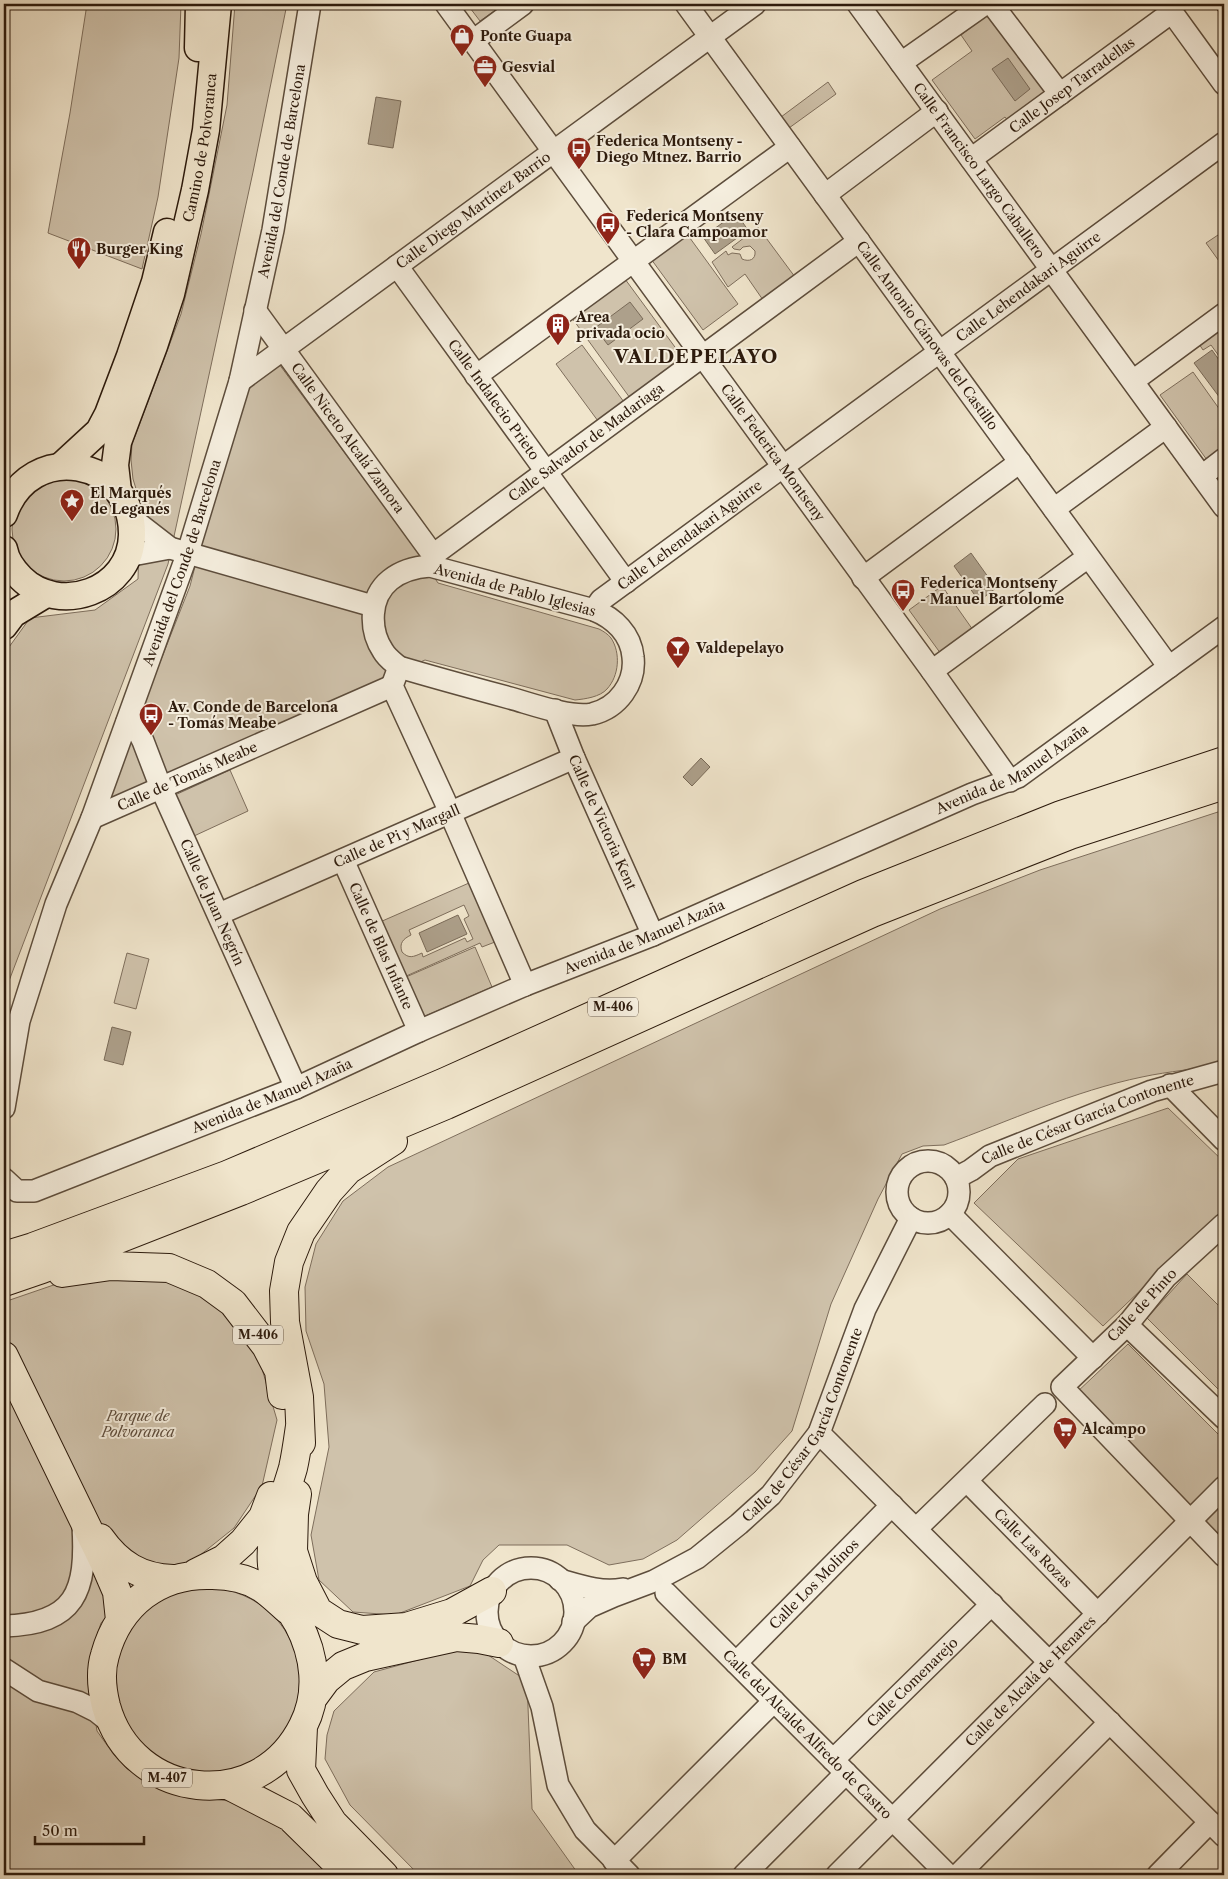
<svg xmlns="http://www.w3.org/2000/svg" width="1228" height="1879" viewBox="0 0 1228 1879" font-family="'Libre Caslon Text',serif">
<rect width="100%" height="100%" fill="#f0e5cc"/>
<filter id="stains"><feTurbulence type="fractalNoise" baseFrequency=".004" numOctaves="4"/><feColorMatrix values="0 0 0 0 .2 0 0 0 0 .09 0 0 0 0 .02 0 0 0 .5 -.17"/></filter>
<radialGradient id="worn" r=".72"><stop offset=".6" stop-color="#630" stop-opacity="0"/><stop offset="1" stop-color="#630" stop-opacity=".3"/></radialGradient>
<path fill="#cfc2ab" stroke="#7e6e5c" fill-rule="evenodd" d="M87 4H181L179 58 158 197 142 269 48 233 70 113Z
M235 4H287L253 172 168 564 4 994V654L30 618 95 610 138 579 140 502 133 479 131 460 132 444 181 314 201 234 227 105Z
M467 4H504L480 21Z
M990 13 1047 92 1008 121 1005 117 975 139 932 80 972 51 961 35Z
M828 82 836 94 789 128 781 117Z
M758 227 795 277 763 300 745 274 728 287 712 262 726 251 728 255 732 253 740 254 742 259C749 262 756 260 755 251L750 246 743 247 740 250 734 249 732 247Z
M687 234 738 304 703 330 651 259Z
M1218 235 1224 245V268L1206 243Z
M625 279 683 358 630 398 572 318Z
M1220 329 1224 335V363L1211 345 1203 350 1199 344Z
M582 345 624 402 598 421 556 364Z
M279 364 412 544 438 583 599 629C603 631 608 634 611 638 621 653 619 676 607 689 600 697 585 699 575 700L425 660 105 802 190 586 203 535 247 389Z
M1193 372 1220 410 1224 408V447L1207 460 1160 395Z
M12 529a52 52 0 1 1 104 0a52 52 0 1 1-104 0Z
M942 586 973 630 941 654 909 610Z
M230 770 248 811 194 836 175 795Z
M1224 810V1062C1197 1070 1169 1071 1142 1077 1074 1091 1009 1121 944 1145L923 1146 902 1154 878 1199 831 1304 792 1431 755 1472 677 1540 643 1559 609 1565 567 1545H499L483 1560 470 1586 395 1615 353 1612 319 1580 311 1535 329 1447 324 1384 306 1331 305 1287 316 1244 343 1201 388 1167 940 909 1040 870Z
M469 883 495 942 482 947 480 943 404 977 380 922ZM464 905 469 916 464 919 473 939 467 942 465 938 423 957 422 953C413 957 409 959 402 952 399 943 403 939 411 935L409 930Z
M475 947 492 987 423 1017 406 977Z
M127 953 149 959 136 1009 114 1003Z
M1168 1108 1224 1162V1211L1103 1326 974 1203 1018 1159Z
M151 1274 219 1303 260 1362 277 1420 262 1486 234 1528 194 1560 139 1581 101 1623 91 1653 88 1673 97 1731 114 1755 127 1769 173 1794 237 1802 284 1830 328 1875H4V1302L74 1278Z
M1187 1274 1224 1311V1395L1147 1318Z
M1128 1344 1224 1440V1540L1076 1393Z
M114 1681a93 93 0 1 1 186 0a93 93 0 1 1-186 0Z
M473 1645 527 1681 532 1809 579 1875H419L350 1805 325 1759 327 1735 334 1711 374 1672Z"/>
<path fill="#ada08b" stroke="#796a58" d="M1008 58 1030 89 1015 101 992 69Z
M376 97 401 101 393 148 368 144Z
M736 213 748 230 715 254 703 237Z
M630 302 643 319 608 345 595 328Z
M1212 350 1224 367V395L1220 398 1194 363Z
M971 553 996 588 979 601 954 566Z
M701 758 710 767 692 786 683 777Z
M458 915 467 934 427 952 419 933Z
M112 1027 131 1032 123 1065 104 1060Z"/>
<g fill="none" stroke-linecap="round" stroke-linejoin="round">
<defs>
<g id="minor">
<path id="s1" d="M446 4 932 671 1010 781"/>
<path id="s2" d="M686 4 1169 667"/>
<path id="s3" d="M858 4 1224 507"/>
<path d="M992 4 1060 94"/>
<path d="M1166 4 1224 84"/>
<path d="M473 41 523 4"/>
<path d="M901 63 985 4"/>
<path id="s4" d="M971 159 1172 12"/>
<path d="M825 195 937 111"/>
<path id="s5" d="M397 266 626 582"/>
<path id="s6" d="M255 310 428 548 433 555 430 566"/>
<path d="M476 376 790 147"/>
<path id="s7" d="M240 381 755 4"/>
<path d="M1133 381 1224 314"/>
<path d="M1202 476 1224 459"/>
<path d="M1054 509 1166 427"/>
<path d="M130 517 170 548 373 606"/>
<path id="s8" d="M433 555 859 241"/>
<path d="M127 556 170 548"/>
<path d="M430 566 594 610C614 618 631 634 633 657 636 683 618 708 592 714 569 718 532 704 510 698 473 688 436 678 399 667 393 662 387 658 383 651 369 630 369 597 390 580 401 571 416 567 430 566Z"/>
<path d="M863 578 1020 462"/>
<path id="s9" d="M594 610 601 600 1224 143"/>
<path d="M399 667 392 686 444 799 525 985"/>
<path d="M932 671 1088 557"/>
<path id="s10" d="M555 710 574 758 653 935"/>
<path id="s11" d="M127 722 135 725 143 741 161 788 296 1088"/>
<path id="s12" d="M92 818 392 686"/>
<path id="s13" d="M343 860 419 1031"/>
<path id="s14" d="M219 914 574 758"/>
<path d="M1170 1085 1224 1140"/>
<path id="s15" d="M4 1108 19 1021 56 904 92 818 188 552 240 381 273 230 310 4"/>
<circle cx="928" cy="1192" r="31"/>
<path id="s16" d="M956 1178 971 1170 990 1156 1152 1091 1224 1071"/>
<path id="s17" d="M4 1179 17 1191H34L296 1088 419 1031 525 985 653 935 972 794 1018 777 1224 627"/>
<path d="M950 1214 1093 1358"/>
<path d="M1224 1224 1166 1277 1127 1325 1062 1387 1224 1556"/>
<path d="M1127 1325 1224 1418"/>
<path d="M819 1433 1224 1836"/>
<path id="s18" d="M967 1481 1098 1614"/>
<path d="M916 1529 1045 1404"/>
<circle cx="531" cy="1612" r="44"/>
<path d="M560 1580C581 1586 601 1593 623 1589"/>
<path id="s19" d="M666 1593 948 1875"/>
<path id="s20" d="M573 1622 589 1607 614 1596 654 1581 697 1558 739 1524 771 1495 819 1433 865 1309 911 1218"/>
<path d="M4 1626C76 1624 87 1591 83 1526"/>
<path d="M524 1656 542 1707 558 1785 585 1830 629 1875"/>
<path id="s21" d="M736 1663 892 1505"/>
<path d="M4 1669 38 1691 78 1702 96 1711 111 1723"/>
<path id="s22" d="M833 1760 992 1604"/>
<path d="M614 1861 774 1701"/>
<path d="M744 1875 846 1773"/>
<path id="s23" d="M837 1875 1224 1487"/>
<path d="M958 1875 1110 1722"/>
<path d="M1158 1875 1210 1822"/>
</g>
<g id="major">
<path d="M198 48 199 4"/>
<path d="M61 466 99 431 108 414 130 356 155 282 167 232"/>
<path id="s24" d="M118 491 115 465 118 442 154 346 171 294 195 190 206 130 218 4"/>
<path d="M4 514C30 439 133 458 132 535 131 591 59 616 21 578 13 570 6 561 4 549"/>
<path d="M4 626 13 614 46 594"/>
</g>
<path id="highway" d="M4 1256 33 1247 227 1175 445 1082 863 894 1061 815 1224 761
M62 1273 111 1266 169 1268 207 1284 233 1303 266 1346 279 1371 282 1395
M4 1282 42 1269 241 1191 446 1105 872 913 1070 835 1224 785
M4 1356 104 1562 117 1592 120 1620
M301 1443 299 1397 285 1322 284 1291 289 1262 301 1232 329 1191 348 1170 393 1141
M297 1494 294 1514 293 1551 303 1582 318 1611 338 1624 362 1630 407 1627
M100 1538C119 1565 141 1578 173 1579
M196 1573 224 1559 243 1542 263 1517 271 1496
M288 1610C280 1603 271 1594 262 1588 248 1579 229 1575 212 1575 159 1573 119 1604 105 1655 100 1671 102 1690 106 1706 132 1801 259 1815 303 1726 320 1693 315 1655 298 1623 286 1603 275 1589 272 1565 269 1531 284 1500 293 1468 296 1455 298 1440 300 1426
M390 1632 452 1613 492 1591
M312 1699 326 1680 343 1666 365 1657 456 1637 479 1639 499 1643
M303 1727 301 1770 315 1795 333 1823 384 1875
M228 1785 290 1817 349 1875"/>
</defs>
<use href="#minor" stroke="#5d4d3c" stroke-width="24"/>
<use href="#major" stroke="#2c1a0c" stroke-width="29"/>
<use href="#highway" stroke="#2c1a0c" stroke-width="30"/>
<use href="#minor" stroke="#f5eede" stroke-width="21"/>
<use href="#major" stroke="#f0e5cc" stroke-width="26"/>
<use href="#highway" stroke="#f0e5cc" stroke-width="28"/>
<path stroke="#2c1a0c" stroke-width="4" stroke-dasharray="9 9" stroke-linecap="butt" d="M1215 4 1224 16"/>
</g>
<defs>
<symbol id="shop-pin" viewBox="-11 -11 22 30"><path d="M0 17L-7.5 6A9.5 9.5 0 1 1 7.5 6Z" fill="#8f2418" stroke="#f5eede"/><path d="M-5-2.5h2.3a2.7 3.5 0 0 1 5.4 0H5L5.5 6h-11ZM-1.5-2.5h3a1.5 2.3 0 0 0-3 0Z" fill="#fff"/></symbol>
<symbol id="office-pin" viewBox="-11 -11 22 30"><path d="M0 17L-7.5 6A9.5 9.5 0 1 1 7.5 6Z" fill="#8f2418" stroke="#f5eede"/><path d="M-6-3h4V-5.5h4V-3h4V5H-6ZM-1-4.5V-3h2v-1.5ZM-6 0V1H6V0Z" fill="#fff"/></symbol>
<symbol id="bus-pin" viewBox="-11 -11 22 30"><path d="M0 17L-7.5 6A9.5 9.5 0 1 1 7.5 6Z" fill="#8f2418" stroke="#f5eede"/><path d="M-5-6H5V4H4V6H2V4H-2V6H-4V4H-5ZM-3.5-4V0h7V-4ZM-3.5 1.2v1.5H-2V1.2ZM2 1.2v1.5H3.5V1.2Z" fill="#fff"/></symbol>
<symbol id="restaurant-pin" viewBox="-11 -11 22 30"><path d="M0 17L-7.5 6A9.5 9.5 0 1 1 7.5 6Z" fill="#8f2418" stroke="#f5eede"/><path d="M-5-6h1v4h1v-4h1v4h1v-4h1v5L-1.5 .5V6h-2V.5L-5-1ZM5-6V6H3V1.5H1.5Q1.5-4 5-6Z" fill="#fff"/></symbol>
<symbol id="building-pin" viewBox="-11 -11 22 30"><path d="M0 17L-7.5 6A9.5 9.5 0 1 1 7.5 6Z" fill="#8f2418" stroke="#f5eede"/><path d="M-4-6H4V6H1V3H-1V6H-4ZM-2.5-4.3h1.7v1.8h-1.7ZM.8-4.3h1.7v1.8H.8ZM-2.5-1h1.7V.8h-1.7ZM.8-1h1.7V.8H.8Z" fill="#fff"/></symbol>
<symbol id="sight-pin" viewBox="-11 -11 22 30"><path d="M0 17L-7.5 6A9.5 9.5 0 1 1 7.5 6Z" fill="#8f2418" stroke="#f5eede"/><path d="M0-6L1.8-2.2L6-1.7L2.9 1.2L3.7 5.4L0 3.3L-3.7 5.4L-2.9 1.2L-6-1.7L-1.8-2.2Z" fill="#fff"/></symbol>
<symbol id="bar-pin" viewBox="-11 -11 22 30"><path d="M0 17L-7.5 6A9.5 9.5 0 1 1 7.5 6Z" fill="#8f2418" stroke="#f5eede"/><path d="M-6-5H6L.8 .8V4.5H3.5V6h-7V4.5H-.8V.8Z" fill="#fff"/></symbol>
<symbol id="supermarket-pin" viewBox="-11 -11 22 30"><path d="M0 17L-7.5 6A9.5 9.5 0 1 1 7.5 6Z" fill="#8f2418" stroke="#f5eede"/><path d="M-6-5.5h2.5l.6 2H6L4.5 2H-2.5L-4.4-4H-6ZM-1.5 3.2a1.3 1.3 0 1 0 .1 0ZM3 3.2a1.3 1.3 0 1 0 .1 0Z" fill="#fff"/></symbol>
</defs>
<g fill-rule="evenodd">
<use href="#shop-pin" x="448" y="22" width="28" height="38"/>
<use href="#office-pin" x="471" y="53" width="28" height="38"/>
<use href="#bus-pin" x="565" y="135" width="28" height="38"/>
<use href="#bus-pin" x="594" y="210" width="28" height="38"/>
<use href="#restaurant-pin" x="65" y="235" width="28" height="38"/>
<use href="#building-pin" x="544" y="311" width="28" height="38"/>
<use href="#sight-pin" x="58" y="487" width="28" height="38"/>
<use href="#bus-pin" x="889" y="577" width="28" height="38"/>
<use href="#bar-pin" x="664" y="634" width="28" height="38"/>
<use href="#bus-pin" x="137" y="701" width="28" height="38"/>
<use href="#supermarket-pin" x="1051" y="1415" width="28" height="38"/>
<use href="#supermarket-pin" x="630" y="1645" width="28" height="38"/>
</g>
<g text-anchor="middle" stroke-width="4" stroke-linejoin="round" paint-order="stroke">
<g fill="#f5eede" stroke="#685a4b" stroke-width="1">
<rect x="588" y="997.5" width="50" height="19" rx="4"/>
<rect x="233" y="1325.5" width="50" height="19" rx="4"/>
<rect x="142" y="1768.5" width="50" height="19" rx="4"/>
</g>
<g font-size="12" font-weight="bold" fill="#2c1a0c">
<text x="613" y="1011">M-406</text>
<text x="258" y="1339">M-406</text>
<text x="167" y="1782">M-407</text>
</g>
<g font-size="14" font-weight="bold" fill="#2c1a0c" stroke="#f5eede" text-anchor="start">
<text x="480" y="41">Ponte Guapa</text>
<text x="502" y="72">Gesvial</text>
<text x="596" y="146">Federica Montseny -<tspan x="596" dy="16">Diego Mtnez. Barrio</tspan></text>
<text x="626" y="221">Federica Montseny<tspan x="626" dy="16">- Clara Campoamor</tspan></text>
<text x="96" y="254">Burger King</text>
<text x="576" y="322">Area<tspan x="576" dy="16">privada ocio</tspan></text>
<text x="90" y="498">El Marqués<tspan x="90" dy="16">de Leganés</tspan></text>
<text x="920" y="588">Federica Montseny<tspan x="920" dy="16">- Manuel Bartolome</tspan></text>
<text x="696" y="653">Valdepelayo</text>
<text x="168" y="712">Av. Conde de Barcelona<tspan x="168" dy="16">- Tomás Meabe</tspan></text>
<text x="1082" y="1434">Alcampo</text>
<text x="662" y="1664">BM</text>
</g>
<g font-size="14" fill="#2c1a0c" stroke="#f5eede">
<text dy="5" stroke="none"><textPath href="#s4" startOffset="125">Calle Josep Tarradellas</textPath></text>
<text dy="5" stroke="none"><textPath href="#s24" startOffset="356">Camino de Polvoranca</textPath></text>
<text dy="5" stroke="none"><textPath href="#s3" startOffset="206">Calle Francisco Largo Caballero</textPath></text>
<text dy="5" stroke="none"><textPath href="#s15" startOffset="980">Avenida del Conde de Barcelona</textPath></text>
<text dy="5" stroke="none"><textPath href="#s7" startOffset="289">Calle Diego Martínez Barrio</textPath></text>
<text dy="5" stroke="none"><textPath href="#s9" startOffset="542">Calle Lehendakari Aguirre</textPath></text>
<text dy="5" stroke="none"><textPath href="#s2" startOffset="410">Calle Antonio Cánovas del Castillo</textPath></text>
<text dy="5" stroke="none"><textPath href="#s5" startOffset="165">Calle Indalecio Prieto</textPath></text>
<text dy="5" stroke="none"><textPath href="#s6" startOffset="158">Calle Niceto Alcalá Zamora</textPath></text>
<text dy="5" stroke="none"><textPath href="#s8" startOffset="190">Calle Salvador de Madariaga</textPath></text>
<text dy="5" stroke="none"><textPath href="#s1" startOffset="555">Calle Federica Montseny</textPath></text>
<text dy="5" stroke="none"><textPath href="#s9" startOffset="122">Calle Lehendakari Aguirre</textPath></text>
<text dy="5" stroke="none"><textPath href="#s15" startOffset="575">Avenida del Conde de Barcelona</textPath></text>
<text transform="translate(515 590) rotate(15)" y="5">Avenida de Pablo Iglesias</text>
<text dy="5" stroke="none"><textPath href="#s17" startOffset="1101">Avenida de Manuel Azaña</textPath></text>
<text dy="5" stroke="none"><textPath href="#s12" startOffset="104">Calle de Tomás Meabe</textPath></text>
<text dy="5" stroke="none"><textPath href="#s10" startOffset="122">Calle de Victoria Kent</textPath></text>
<text dy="5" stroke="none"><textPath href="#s14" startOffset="194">Calle de Pi y Margall</textPath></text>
<text dy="5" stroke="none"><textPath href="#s11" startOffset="202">Calle de Juan Negrín</textPath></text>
<text dy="5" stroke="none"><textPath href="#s17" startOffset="696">Avenida de Manuel Azaña</textPath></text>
<text dy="5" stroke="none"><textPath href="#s13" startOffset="94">Calle de Blas Infante</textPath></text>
<text dy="5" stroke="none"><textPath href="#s17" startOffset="291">Avenida de Manuel Azaña</textPath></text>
<text dy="5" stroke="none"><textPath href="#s16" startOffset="145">Calle de César García Contonente</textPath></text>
<text transform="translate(1142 1305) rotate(-47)" y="5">Calle de Pinto</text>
<text dy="5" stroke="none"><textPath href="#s20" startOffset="315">Calle de César García Contonente</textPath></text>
<text dy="5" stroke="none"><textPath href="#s18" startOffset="94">Calle Las Rozas</textPath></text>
<text dy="5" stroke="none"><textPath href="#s21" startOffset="111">Calle Los Molinos</textPath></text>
<text dy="5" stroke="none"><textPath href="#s23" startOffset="274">Calle de Alcalá de Henares</textPath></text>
<text dy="5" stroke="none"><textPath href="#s22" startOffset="111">Calle Comenarejo</textPath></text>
<text dy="5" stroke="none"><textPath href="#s19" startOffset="200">Calle del Alcalde Alfredo de Castro</textPath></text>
</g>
<g font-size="14" font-style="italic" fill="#5d4c3c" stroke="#f5eede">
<text x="138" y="1421">Parque de<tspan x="138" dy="16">Polvoranca</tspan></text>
</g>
<g font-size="19" font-weight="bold" letter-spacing="1" fill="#2c1a0c" stroke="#f5eede">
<text x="696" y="363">VALDEPELAYO</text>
</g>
</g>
<rect width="1228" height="1879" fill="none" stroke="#f0e5cc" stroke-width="20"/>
<rect x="5" y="5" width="1218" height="1869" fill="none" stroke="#2c1a0c" stroke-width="2.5"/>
<rect x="10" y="10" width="1208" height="1859" fill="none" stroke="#2c1a0c"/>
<path d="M35 1836v8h109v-8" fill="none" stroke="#2c1a0c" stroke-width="2.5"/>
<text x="42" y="1836" font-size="15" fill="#2c1a0c" stroke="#f5eede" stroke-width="4" paint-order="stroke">50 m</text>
<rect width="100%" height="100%" filter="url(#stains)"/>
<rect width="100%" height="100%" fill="url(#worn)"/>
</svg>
